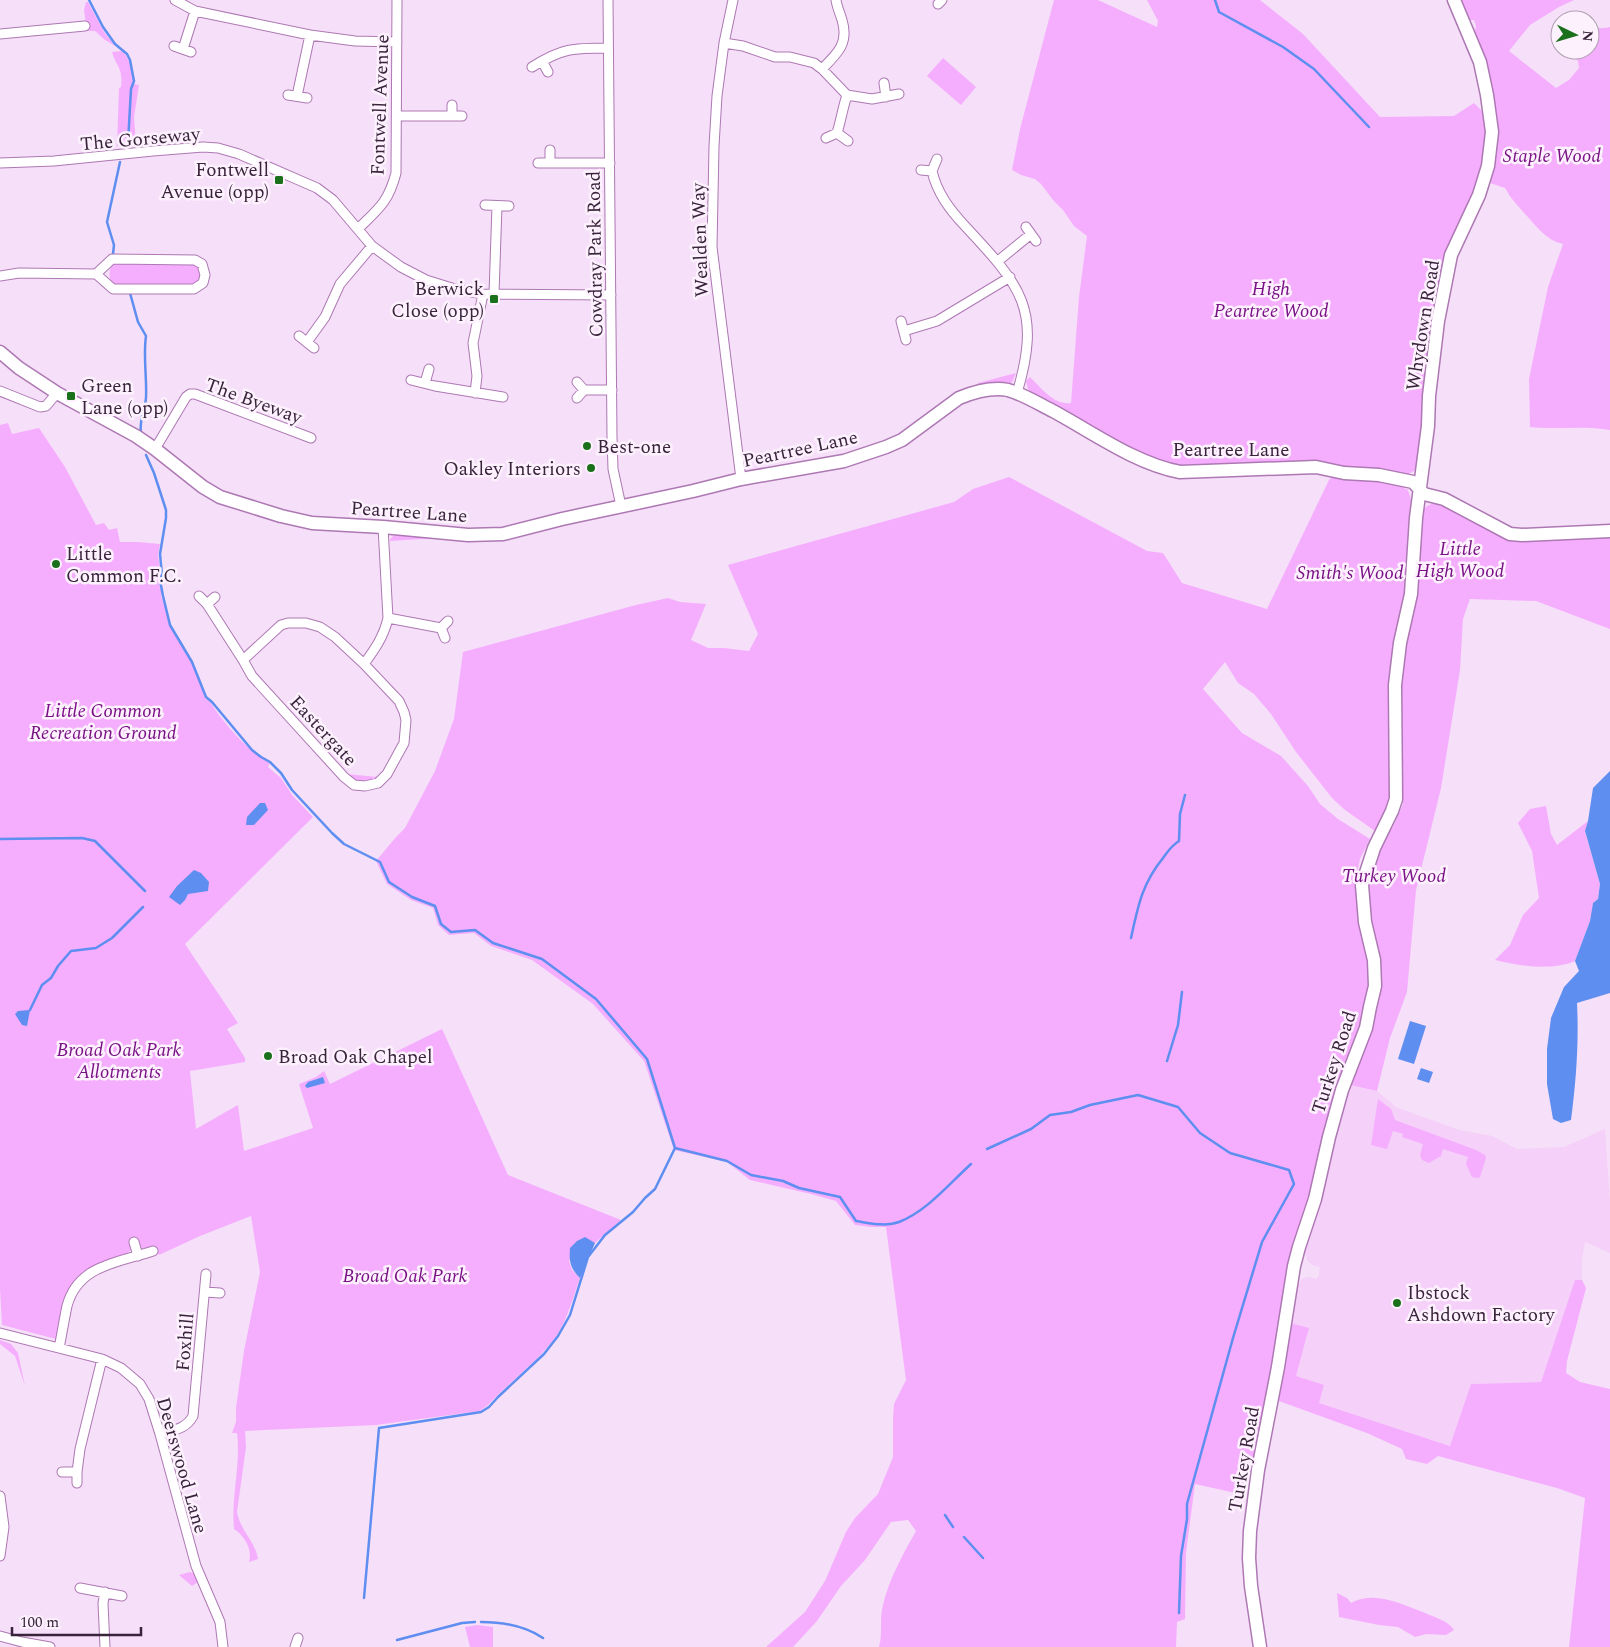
<svg xmlns="http://www.w3.org/2000/svg" width="1610" height="1647" viewBox="0 0 1610 1647" font-family="Spectral,serif">
<rect width="100%" height="100%" fill="#f6dff9"/>
<path fill="#f5d0f9" d="M1350 1085 1377 1091 1396 1107 1459 1130 1492 1136 1517 1149 1564 1147 1605 1129 1610 1202V1253L1585 1242 1582 1259V1280H1575L1541 1382 1471 1384 1451 1446 1319 1403 1296 1376 1309 1329 1290 1323 1296 1288 1302 1279 1309 1277 1317 1279 1319 1274 1320 1267 1312 1265 1307 1260 1304 1248Z"/>
<path fill="#f5aefe" d="M1054 0H1098L1157 27 1158 21 1147 0H1260L1303 34 1380 117 1454 116 1474 103 1483 112 1487 129 1484 163 1477 186 1443 265 1428 347 1423 396 1422 438 1416 470 1408 474 1382 469 1185 467C1131 455 1082 423 1034 395L1028 389 1026 381 1030 377C1042 389 1054 405 1071 403L1079 297 1087 236 1074 226 1063 210 1053 200 1041 184 1035 179 1021 175 1012 170 1020 129Z
M1459 0H1574L1559 7 1530 25 1509 51 1556 88 1569 80 1579 68 1578 61 1568 50H1590V30C1596 27 1603 29 1610 27V430C1583 425 1557 430 1530 427L1529 379 1548 287 1563 244C1546 240 1538 228 1527 216 1519 207 1511 199 1505 188L1490 183 1496 144 1474 35 1476 26 1474 20H1468Z
M86 2H88L104 32 115 46 105 40 95 31H87L84 10Z
M122 51C131 59 132 73 133 84L139 85 134 117 136 144 117 146 119 88 121 87C123 67 117 68 112 52Z
M943 58 976 87 961 105 927 76Z
M114 262 195 263 200 266 201 281 194 286 114 287C108 280 108 268 114 262Z
M1016 373 1012 382 1007 385H978V383Z
M8 423 12 434 39 428 65 467 96 525 104 523 109 530 117 528 120 542H138L160 544 158 555 161 575 158 580 161 589V596L166 610 170 626 178 638 181 646 192 663 201 685 205 698 211 703C223 723 249 752 270 763L268 767 281 778 293 796 313 817 185 944 238 1023 227 1029 245 1058V1062L190 1071 196 1129 238 1105 244 1151 313 1128 299 1084 316 1077 324 1071 330 1084 442 1029 508 1175 621 1220 595 1243 585 1238 569 1261 572 1270 580 1278C573 1297 568 1318 557 1335 538 1362 510 1381 488 1405L480 1411 376 1425 245 1431 246 1447 237 1512C240 1530 255 1541 258 1559L249 1562C253 1550 244 1535 234 1529 231 1496 241 1465 237 1433H232L236 1422V1408L244 1351 260 1272 251 1216 200 1236 159 1255 153 1248 145 1249 140 1247 138 1240 130 1241 131 1250C122 1259 108 1261 96 1265 65 1275 62 1312 56 1339L2 1325 0 1289V425Z
M1009 477 1147 551 1163 553 1182 583 1267 609 1329 480 1332 477C1357 478 1385 477 1408 490L1412 503 1391 780C1389 794 1387 824 1375 831L1345 810 1332 798 1296 752 1271 714 1254 694 1238 683 1225 662 1203 689 1242 733 1281 756 1308 786 1320 804 1338 819 1370 839 1360 859 1355 885 1369 962 1370 986 1361 1026 1333 1096 1331 1112 1276 1341 1265 1408 1245 1495 1195 1484 1186 1553 1185 1619 1177 1622 1176 1647H879C883 1633 879 1619 883 1605 889 1579 903 1554 916 1531L908 1520 891 1522 865 1560 841 1586 817 1621 793 1647H766L805 1612 825 1581 846 1532 855 1518 878 1494 893 1457V1419L894 1404 906 1380 886 1227H871L855 1225 836 1201 811 1194 750 1180 727 1162 674 1150 644 1061 593 1004 532 960 491 946 474 933 449 935 438 925 433 908 411 900 387 884 376 861 396 837 405 828 435 771 454 719 463 652 636 605 668 598 680 602 706 604 691 640 708 648H724L749 651 758 634 728 565 954 502 973 489Z
M1438 501 1521 541H1538L1610 535V629L1536 601 1470 599 1463 619 1460 670 1441 788 1416 890 1407 992 1390 1038 1377 1091 1350 1085 1367 1037 1371 926 1370 903 1368 901 1367 885 1380 844 1393 827 1403 804 1400 733V675L1421 512 1427 506Z
M399 533 438 538 389 541 393 536Z
M346 774 378 777C366 785 356 783 346 774Z
M1546 806 1551 834 1557 845 1588 821 1585 832 1600 884 1598 899 1593 903 1590 921 1575 961C1551 971 1520 966 1495 960L1510 945 1523 915 1539 898 1532 851 1518 823 1530 809Z
M1378 1099 1391 1109 1395 1120 1476 1150 1485 1155 1486 1158 1480 1177 1478 1178 1472 1177 1466 1164 1468 1157 1443 1149 1441 1156 1429 1163 1422 1160 1420 1155 1423 1144 1402 1137 1403 1134 1393 1131 1387 1149 1371 1145Z
M1575 1280H1582L1586 1288 1567 1361 1566 1373 1580 1382 1610 1389V1647H1569L1585 1498 1557 1488 1438 1456 1427 1464 1406 1459 1402 1449 1367 1433 1279 1401V1386L1290 1323 1309 1328 1296 1376 1324 1385 1319 1403 1450 1446 1471 1384 1541 1382Z
M0 1340 11 1344 18 1353 25 1386 15 1356 0 1344Z
M190 1572 196 1575 198 1582 192 1586 179 1575Z
M1337 1593 1347 1598 1351 1603C1374 1590 1402 1604 1425 1613 1436 1618 1447 1620 1454 1630L1446 1635 1426 1634 1415 1637 1398 1627 1379 1625 1339 1617Z
M477 1625 493 1627V1647H470L465 1627Z"/>
<path fill="#5d8ef0" d="M1610 771V993L1577 1003C1579 1043 1576 1081 1571 1120L1561 1123 1553 1119 1547 1084V1049L1551 1018 1564 987 1579 971 1575 961 1590 921 1593 903 1598 899 1600 884 1585 831 1588 821 1593 788Z
M260 803H265L268 810 254 825H246L247 817Z
M194 870 201 873 209 882 208 891 188 894 185 900 180 905 169 897 177 886Z
M30 1010 27 1026 22 1025 15 1014 18 1011Z
M1410 1021 1426 1026 1414 1064 1398 1059Z
M1421 1068 1433 1072 1429 1083 1417 1079Z
M323 1077 325 1083 307 1088 305 1086 308 1082Z
M585 1237 595 1243 580 1278C570 1268 569 1261 570 1248L577 1241Z"/>
<g fill="none" stroke-linecap="round" stroke-linejoin="round">
<path stroke="#5d8ef0" stroke-width="2.5" d="M89 0 103 27 115 44 127 54 130 60 134 81 131 89 128 143
M1215 0 1219 12 1283 47 1314 69 1369 127
M113 254 114 245 107 222 120 162
M130 293 138 322 146 336C143 356 147 377 146 398 145 410 139 420 141 432
M146 455 154 473 166 510V518L160 554 162 575 160 580 163 596 170 625 192 662 206 697 212 702 252 750 261 757 270 762 281 773 292 790 332 833 344 844 380 862 389 882 412 897 435 906 441 924 451 932 475 930 493 943 542 959 596 999 647 1059 675 1148 727 1161 751 1175 783 1181 799 1188 840 1197 856 1221C869 1223 886 1227 899 1222 927 1211 949 1184 971 1164
M0 839 82 838 95 841 145 891
M1131 938C1138 906 1142 884 1163 858 1168 851 1172 845 1179 841L1180 814 1185 795
M30 1010 42 985 51 978 58 966 71 951 96 948 112 938 143 907
M1167 1061 1178 1025 1182 992
M987 1149 1031 1129 1050 1115 1071 1112 1090 1105 1138 1095 1178 1107 1200 1133 1230 1153 1289 1170 1294 1184 1262 1242 1233 1338 1187 1504V1519L1181 1556 1179 1613
M945 1515 953 1527
M964 1537 983 1558
M364 1598 379 1428 481 1412 489 1407 498 1397 544 1354 558 1336 570 1315 588 1257 605 1235 633 1212 645 1198 655 1189 675 1148
M481 1622C503 1622 525 1626 543 1638
M397 1640 462 1623 475 1622"/>
<defs>
<path id="street" d="M175 0 195 11 310 35 355 41 397 42
M608 0 612 437 613 469 621 506
M733 0 724 43 717 96 714 146 712 247 741 479
M938 4 942 0
M0 34 85 26
M724 43 743 46 775 57H790L814 63 822 69 847 95 872 99 899 94
M174 46 191 52
M183 49 195 11
M542 61 548 72
M532 67C562 48 573 48 608 48
M822 69C838 53 849 43 842 20 840 13 837 7 836 0
M884 83 886 97
M288 95 307 98
M297 96 310 35
M397 116H462
M452 116V105
M837 133C841 120 843 107 847 95
M826 138 837 133 848 141
M0 163 54 161 153 151 203 147 218 148 239 154 317 188 333 200 372 246 401 267 426 280 455 289 483 294 611 295
M538 163H610
M550 163V150
M921 170 932 171 937 159
M932 171C937 193 950 210 965 226 1021 286 1042 309 1017 393
M485 205 509 206
M1026 227 1036 241
M358 229C379 208 388 203 396 173L397 0
M998 261 1031 234
M0 276 19 273 96 274 113 289H194L203 283 205 275 202 264 195 260 112 259 96 274
M494 294 497 206
M901 321 906 340
M904 331 937 321 1010 277
M299 336 314 348
M307 342 325 317 340 284 372 246
M411 380 435 386 503 397
M425 383 429 369
M584 390H612
M0 391 40 407 46 406 57 393
M475 393 477 376 473 343 483 294
M577 398 584 390 577 382
M155 449 186 397 190 394H195L311 438
M199 596 207 604 243 660 281 625 288 623H306L320 627 335 637 364 664 399 701 404 712 406 720 404 743 387 774 378 783 365 786 354 785 344 777 252 676 243 660
M207 604 215 597
M388 618 441 628
M445 638 441 628 448 621
M364 664C375 649 384 636 388 618L383 527
M134 1242 138 1256
M205 1292 220 1293
M0 1333 102 1359 121 1368 140 1384 149 1399 160 1434 196 1566 220 1622 223 1647
M59 1348C62 1334 64 1320 67 1306 78 1265 117 1263 153 1251
M160 1434C174 1430 186 1429 193 1416L206 1274
M62 1472H77
M77 1483V1472L80 1449 102 1359
M0 1496 4 1527 0 1556
M80 1588 122 1596
M105 1592 103 1603 105 1647
M0 1636 22 1642 50 1647
M295 1647 298 1638"/>
<path id="secondary" d="M0 352 19 368 57 393 136 436 155 449 203 487 220 497 281 516 312 523 383 527 468 535 503 534 562 519 693 491 741 479 844 461 886 447 902 440 959 398C974 392 992 387 1008 390 1023 394 1039 404 1053 411 1092 432 1136 464 1180 472L1316 467 1344 473 1379 475 1413 482 1424 494 1444 499 1510 534 1522 535 1610 531
M1260 1647 1251 1586 1249 1558 1250 1531 1258 1470 1278 1367 1294 1266 1299 1247 1315 1199 1329 1137 1342 1090 1366 1028 1370 1007 1375 986 1374 960 1365 922 1362 885 1374 848 1392 811 1396 799 1395 685 1400 643 1411 594 1416 518 1428 426 1429 396 1438 321 1451 255 1479 195 1488 166 1492 132 1487 95 1480 62 1454 0"/>
</defs>
<use href="#street" stroke="#ad78b3" stroke-width="11"/>
<use href="#secondary" stroke="#ad78b3" stroke-width="15"/>
<use href="#street" stroke="#fff" stroke-width="9"/>
<use href="#secondary" stroke="#fff" stroke-width="12"/>
</g>
<g fill="#1a701b" stroke="#fdf1fe" stroke-width="2">
<rect x="274" y="175" width="10" height="10" rx="2.5"/>
<rect x="489" y="294" width="10" height="10" rx="2.5"/>
<rect x="66" y="391" width="10" height="10" rx="2.5"/>
<circle cx="587" cy="446" r="5"/>
<circle cx="591" cy="468" r="5"/>
<circle cx="56" cy="564" r="5"/>
<circle cx="268" cy="1056" r="5"/>
<circle cx="1397" cy="1303" r="5"/>
</g>
<g text-anchor="middle" stroke-width="5" stroke-linejoin="round" paint-order="stroke">
<g font-size="19" fill="#39233b" stroke="#fdf1fe">
<text transform="translate(379 105) rotate(-88)" y="7">Fontwell Avenue</text>
<text transform="translate(140 138) rotate(-5)" y="7">The Gorseway</text>
<text transform="translate(699 240) rotate(-92)" y="7">Wealden Way</text>
<text transform="translate(594 254) rotate(-91)" y="7">Cowdray Park Road</text>
<text transform="translate(1422 325) rotate(-81)" y="7">Whydown Road</text>
<text transform="translate(254 400) rotate(20)" y="7">The Byeway</text>
<text transform="translate(800 448) rotate(-12)" y="7">Peartree Lane</text>
<text x="1231" y="456">Peartree Lane</text>
<text transform="translate(409 511) rotate(4)" y="7">Peartree Lane</text>
<text transform="translate(324 730) rotate(47)" y="7">Eastergate</text>
<text transform="translate(1333 1062) rotate(-72)" y="7">Turkey Road</text>
<text transform="translate(184 1342) rotate(-85)" y="7">Foxhill</text>
<text transform="translate(1243 1459) rotate(-80)" y="7">Turkey Road</text>
<text transform="translate(183 1465) rotate(74)" y="7">Deerswood Lane</text>
</g>
<g font-size="19" font-style="italic" fill="#791185" stroke="#fdf1fe">
<text x="1552" y="162">Staple Wood</text>
<text x="1271" y="295">High<tspan x="1271" dy="22">Peartree Wood</tspan></text>
<text x="1460" y="555">Little<tspan x="1460" dy="22">High Wood</tspan></text>
<text x="1350" y="579">Smith's Wood</text>
<text x="103" y="717">Little Common<tspan x="103" dy="22">Recreation Ground</tspan></text>
<text x="1394" y="882">Turkey Wood</text>
<text x="119" y="1056">Broad Oak Park<tspan x="119" dy="22">Allotments</tspan></text>
<text x="405" y="1282">Broad Oak Park</text>
</g>
<g font-size="19" fill="#39233b" stroke="#fdf1fe" text-anchor="start">
<text x="269" y="176" text-anchor="end">Fontwell<tspan x="269" dy="22">Avenue (opp)</tspan></text>
<text x="484" y="295" text-anchor="end">Berwick<tspan x="484" dy="22">Close (opp)</tspan></text>
<text x="81" y="392">Green<tspan x="81" dy="22">Lane (opp)</tspan></text>
<text x="597" y="453">Best-one</text>
<text x="581" y="475" text-anchor="end">Oakley Interiors</text>
<text x="66" y="560">Little<tspan x="66" dy="22">Common F.C.</tspan></text>
<text x="278" y="1063">Broad Oak Chapel</text>
<text x="1407" y="1299">Ibstock<tspan x="1407" dy="22">Ashdown Factory</tspan></text>
</g>
</g>
<g transform="translate(1575 35) rotate(95)"><circle r="24" fill="#fdf1fe" stroke="#af9fb0"/>
<path d="M0-4L9 19L0 12L-9 19Z" fill="#1a701b"/>
<text y="-8" font-size="14" font-weight="bold" text-anchor="middle" fill="#39233b">N</text>
</g>
<path d="M12 1627v8h129v-8" fill="none" stroke="#39233b" stroke-width="2.5"/>
<text x="20" y="1627" font-size="15" fill="#39233b" stroke="#fdf1fe" stroke-width="4" paint-order="stroke">100 m</text>
</svg>
